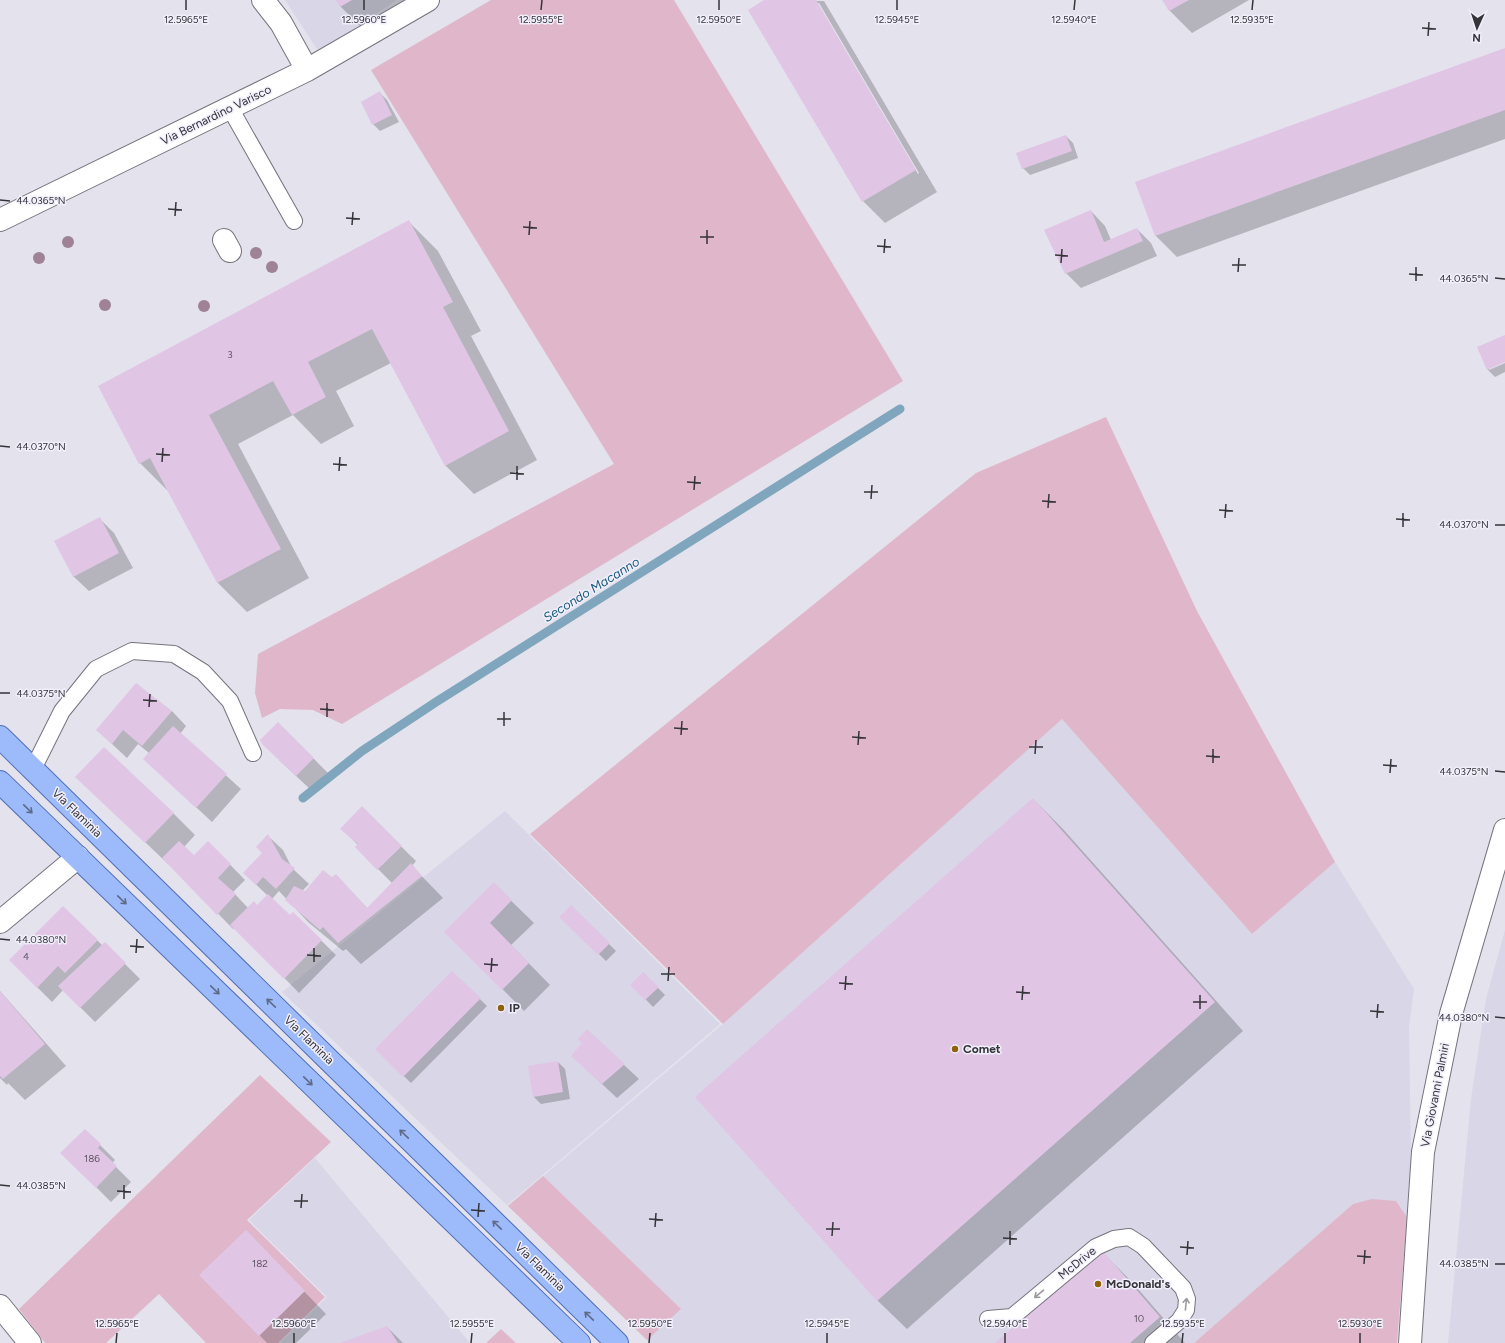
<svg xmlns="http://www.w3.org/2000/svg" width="1505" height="1343" viewBox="0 0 1505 1343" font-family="Figtree,sans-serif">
<rect width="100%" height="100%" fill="#e3e2ed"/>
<path fill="#d8d6e7" d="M285 0H397L319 52Z
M1062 719 1252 934 1335 862 1414 989 1409 1027 1411 1162 1407 1217 1396 1201 1353 1204 1194 1343H650L508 1206 723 1024Z
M505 811 720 1024 507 1205 282 992Z
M1505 930V1343H1448L1471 1099 1486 999Z
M315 1158 470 1343H280L327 1297 249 1220Z"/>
<path fill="#e0b7ca" d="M491 0H674L903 381 342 724 313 710 280 709 262 718 255 693 258 654 614 464 371 70Z
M1106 417 1197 611 1335 862 1252 934 1062 719 723 1024 530 834 976 473Z
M260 1075 331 1142 247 1220 325 1297 278 1343H206L159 1294 106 1343H45L19 1309Z
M543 1176 681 1309 647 1340 508 1206Z
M1372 1199 1396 1201 1407 1217 1397 1343H1194L1353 1204Z
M501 1329 516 1343H486Z"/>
<path fill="#0003" fill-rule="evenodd" d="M337 0H412L362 28 340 6Z
M766 0 824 1 937 192 885 223 863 201ZM816 3H819L919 173 918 174Z
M1163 0H1249L1192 33 1170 11Z
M1505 49V139L1177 257 1155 235Z
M380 93 387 100 399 122 380 131 373 124Z
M1066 136 1073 143 1078 158 1030 175 1023 168Z
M1091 211 1105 226 1111 240 1137 229 1151 243 1157 256 1081 288 1066 273Z
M409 222 438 251 481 331 471 336 537 460 474 494 445 465 391 363 336 391 354 426 321 444 293 415 238 444 309 578 247 612 218 583 169 492 140 463Z
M1505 336V361L1489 368V370L1505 363V372L1495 377 1487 369Z
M99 518 114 533 133 568 89 591 74 577 56 541Z
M172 711 186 726 180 734 241 789 212 822 144 759 149 753 138 744 127 758 97 730Z
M278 723 328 773 311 790 279 760Z
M77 777 173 813 195 835 184 847 194 856 208 842 245 880 233 892 248 908 257 906 268 896 244 873 263 853 268 836 283 850 292 868 309 884 302 891 305 892 336 875 368 909 392 883 356 847 358 845 342 829 362 808 416 861 412 866 443 898 361 964 346 949 343 951 308 922 279 891 272 899 290 916 293 913 336 955 299 993 234 927 233 929 169 863 168 864Z
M1033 799 1062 828 1243 1031 907 1329 878 1301 696 1097Z
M494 884 534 923 511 945 550 985 524 1011 446 932Z
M571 906 616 951 606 961 561 917Z
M63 907 102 945 119 958 140 979 95 1022 63 990 52 1002 10 960Z
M452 972 487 1006 411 1083 376 1049Z
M643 973 665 995 653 1007 632 985Z
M0 991 66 1066 25 1100 8 1083 7 1085 0 1078Z
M572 1056 624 1065 639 1079 617 1098Z
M558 1062 565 1069 570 1099 541 1104 534 1097 529 1067Z
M85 1130 115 1160 112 1163 131 1182 111 1202 62 1153Z
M1102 1252 1131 1281 1185 1343H997Z
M268 1254 326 1314 296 1343H267L200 1275Z
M387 1327 403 1343H342Z"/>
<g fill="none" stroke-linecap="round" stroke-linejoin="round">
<path stroke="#80a6bd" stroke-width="9" d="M303 798 362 751 436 702 900 409"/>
</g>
<path fill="#e0c5e5" d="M336 0H352L340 7Z
M764 0H816L916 170 862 202 748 10Z
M1162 0H1189L1169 11Z
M1505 48V110L1155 236 1135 182Z
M380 91 392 115 372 125 361 102Z
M1066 135 1072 151 1022 169 1016 153Z
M1091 210 1104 242 1137 228 1143 241 1065 274 1044 230Z
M409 220 453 302 443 307 509 431 445 466 372 329 308 362 326 397 292 415 273 381 209 415 281 549 217 583 150 458 139 464 98 386Z
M1505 335V362L1487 370 1477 347Z
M100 517 119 553 73 577 54 541Z
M136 683 172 711 142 746 123 730 112 744 96 730Z
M278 722 314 758 296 776 263 745 260 740Z
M173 726 227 774 196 808 143 759Z
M104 747 174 813 145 843 75 777Z
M1033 798 1215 1002 877 1301 695 1097Z
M362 806 402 846 377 870 355 847 358 844 340 829Z
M268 834 282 859 295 868 276 889 263 877 256 885 243 873 262 853 256 847Z
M179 841 194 855 208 841 231 864 218 878 236 894 217 915 162 858Z
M411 863 422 876 338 943 323 927 320 930 285 900 294 886 305 891 323 870 332 877 336 874 367 908Z
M494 882 512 900 490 923 529 963 502 990 444 932Z
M268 894 290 915 293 912 322 940 284 979 230 925 254 901 257 905Z
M571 905 610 943 598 955 559 917Z
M63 906 98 940 65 973 58 966 37 988 9 960Z
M105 942 126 963 80 1008 58 986Z
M452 971 481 998 403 1077 375 1049Z
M643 972 659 987 645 1000 630 985Z
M0 991 45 1044 3 1079 0 1076Z
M587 1029 625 1064 602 1084 571 1056 582 1043 578 1039Z
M558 1061 563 1092 533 1097 528 1066Z
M85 1129 101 1144 98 1148 117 1166 96 1188 60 1153Z
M246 1230 305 1291 259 1336 199 1275Z
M1102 1250 1160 1317 1130 1343H995Z
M387 1326 398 1343H340Z"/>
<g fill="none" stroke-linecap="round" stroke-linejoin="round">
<defs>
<path id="lane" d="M230 108 294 221
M33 769 62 711 96 669 132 651 174 654 203 672 230 701 253 753
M988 1319 1012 1317 1096 1247 1114 1239 1129 1237 1143 1246 1183 1288 1187 1299 1186 1310 1179 1321 1153 1343"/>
<path id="street" d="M263 0 281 23 307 70
M0 220 307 70 428 0
M224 240 230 251
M0 922 78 857
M0 1306 30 1343
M1410 1343 1423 1152 1451 1014 1505 830"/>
<path id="primary" d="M0 737 617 1343
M0 782 579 1343"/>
</defs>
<use href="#lane" stroke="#75747e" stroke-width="18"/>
<use href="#street" stroke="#75747e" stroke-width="24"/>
<use href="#primary" stroke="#4e6eb6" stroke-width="24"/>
<use href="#lane" stroke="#fff" stroke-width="16"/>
<use href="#street" stroke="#fff" stroke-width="22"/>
<use href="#primary" stroke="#9dbbfb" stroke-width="22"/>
</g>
<g fill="#9f8296">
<circle cx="68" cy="242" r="6"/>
<circle cx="256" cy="253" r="6"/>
<circle cx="39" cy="258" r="6"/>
<circle cx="272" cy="267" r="6"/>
<circle cx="105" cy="305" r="6"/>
<circle cx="204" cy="306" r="6"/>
</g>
<defs><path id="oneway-shaft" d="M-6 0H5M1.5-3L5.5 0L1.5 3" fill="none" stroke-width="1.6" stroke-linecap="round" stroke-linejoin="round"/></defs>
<g stroke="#5f6a87">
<use href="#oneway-shaft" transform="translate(28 809) rotate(44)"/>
<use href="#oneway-shaft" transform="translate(122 900) rotate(44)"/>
<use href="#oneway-shaft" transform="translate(215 990) rotate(44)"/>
<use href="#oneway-shaft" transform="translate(271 1003) rotate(-136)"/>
<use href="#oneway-shaft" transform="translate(308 1081) rotate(44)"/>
<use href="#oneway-shaft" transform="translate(404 1134) rotate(-136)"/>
<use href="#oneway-shaft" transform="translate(497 1225) rotate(-136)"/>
<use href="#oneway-shaft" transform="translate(589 1316) rotate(-136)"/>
</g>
<g stroke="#9a9a9c">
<use href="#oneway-shaft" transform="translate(1039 1294) rotate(140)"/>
<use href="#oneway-shaft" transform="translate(1186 1304) rotate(-84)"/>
</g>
<path fill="none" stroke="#353439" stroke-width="1.5" d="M186 10V0M364 10V0M541 10 542 0M719 10V0M897 10V0M1074 10 1075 0M1252 10 1253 0M1422 28 1436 29M1428 36 1429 22M0 200 10 201M168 209 182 210M175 216 176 202M346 218 360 219M352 225 353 212M523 227 537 228M529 235 530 221M700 237H714M707 244V230M877 246 891 247M884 253 885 239M1055 255 1068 256M1061 263 1062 249M1232 265H1246M1238 272 1239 258M1409 274 1423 275M1495 278 1505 279M1416 281V267M0 446 10 447M156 454 170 455M162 462 163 448M333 464 347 465M339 471 340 457M510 473 524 474M517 480V466M687 482 701 483M694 490 695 476M864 492H878M871 499 872 485M1042 501 1056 502M1048 508 1049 494M1219 510 1233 511M1225 518 1226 504M1396 519 1410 520M1495 525H1505M1403 527V513M0 693H10M143 700 157 701M149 707 150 694M320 709 334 710M327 717V703M497 719H511M504 726V712M674 728 688 729M681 735 682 721M852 737 866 738M858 745 859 731M1029 747H1043M1035 754 1036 740M1206 756 1220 757M1213 763V749M1383 765 1397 766M1495 771 1505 772M1390 773 1391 759M0 939 10 940M130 946 144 947M136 953 137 939M307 955 321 956M314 962V948M484 964 498 965M491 972 492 958M661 974H675M668 981 669 967M839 983 853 984M845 990 846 976M1016 992 1030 993M1022 1000 1023 986M1193 1002H1207M1200 1009V995M1370 1011 1384 1012M1495 1017 1505 1018M1377 1018 1378 1004M0 1185 10 1186M117 1191 131 1192M124 1199V1185M294 1201H308M301 1208 302 1194M471 1210 485 1211M478 1217 479 1203M649 1219 663 1220M655 1227 656 1213M826 1229H840M832 1236 833 1222M1003 1238 1017 1239M1010 1245V1231M1180 1247 1194 1248M1187 1255 1188 1241M1357 1256 1371 1257M1364 1264 1365 1250M1495 1264H1505M116 1343 117 1333M294 1343V1333M471 1343 472 1333M649 1343 650 1333M827 1343V1333M1005 1343V1333M1182 1343 1183 1333M1360 1343V1333"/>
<g fill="#90610c" stroke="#f1effb" stroke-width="1.5">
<circle cx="501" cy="1008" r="4"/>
<circle cx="955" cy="1049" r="4"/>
<circle cx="1098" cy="1284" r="4"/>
</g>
<g text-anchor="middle" stroke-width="3" stroke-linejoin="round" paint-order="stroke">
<g font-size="10" fill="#605864">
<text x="230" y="358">3</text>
<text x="26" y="960">4</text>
<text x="92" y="1162">186</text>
<text x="260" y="1267">182</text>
<text x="1139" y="1322">10</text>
</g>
<g font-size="12" fill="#353439" stroke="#f1effb">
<text transform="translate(216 115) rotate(-26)" y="4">Via Bernardino Varisco</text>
<text transform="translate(77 813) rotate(44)" y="4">Via Flaminia</text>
<text transform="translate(309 1040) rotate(44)" y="4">Via Flaminia</text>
<text transform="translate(1435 1095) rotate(-79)" y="4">Via Giovanni Palmiri</text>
<text transform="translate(1077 1263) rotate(-39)" y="4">McDrive</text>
<text transform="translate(540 1267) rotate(44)" y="4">Via Flaminia</text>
</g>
<g font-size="12" font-weight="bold" fill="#353439" stroke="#f1effb" text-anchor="start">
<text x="509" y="1012">IP</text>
<text x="963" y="1053">Comet</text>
<text x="1106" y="1288">McDonald's</text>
</g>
<g font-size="13" font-style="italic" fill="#1a5c7d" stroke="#f1effb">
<text transform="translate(591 589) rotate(-32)" y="5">Secondo Macanno</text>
</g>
</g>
<g font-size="10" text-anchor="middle" fill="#353439" stroke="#f1effb" stroke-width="3" stroke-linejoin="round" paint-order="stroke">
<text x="186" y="23">12.5965°E</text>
<text x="364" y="23">12.5960°E</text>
<text x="541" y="23">12.5955°E</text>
<text x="719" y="23">12.5950°E</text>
<text x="897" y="23">12.5945°E</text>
<text x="1074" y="23">12.5940°E</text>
<text x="1252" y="23">12.5935°E</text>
<text x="41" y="204">44.0365°N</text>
<text x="1464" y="282">44.0365°N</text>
<text x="41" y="450">44.0370°N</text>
<text x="1464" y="528">44.0370°N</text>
<text x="41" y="697">44.0375°N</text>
<text x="1464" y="775">44.0375°N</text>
<text x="41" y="943">44.0380°N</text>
<text x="1464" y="1021">44.0380°N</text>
<text x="41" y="1189">44.0385°N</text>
<text x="1464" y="1267">44.0385°N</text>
<text x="117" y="1327">12.5965°E</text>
<text x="294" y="1327">12.5960°E</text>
<text x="472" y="1327">12.5955°E</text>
<text x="650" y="1327">12.5950°E</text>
<text x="827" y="1327">12.5945°E</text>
<text x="1005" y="1327">12.5940°E</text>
<text x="1183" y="1327">12.5935°E</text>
<text x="1360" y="1327">12.5930°E</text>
</g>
<g transform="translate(1477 28) rotate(183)" stroke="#f1effb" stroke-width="3" paint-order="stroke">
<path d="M0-3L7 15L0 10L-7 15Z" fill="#353439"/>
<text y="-6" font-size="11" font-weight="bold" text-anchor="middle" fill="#353439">N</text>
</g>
</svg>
